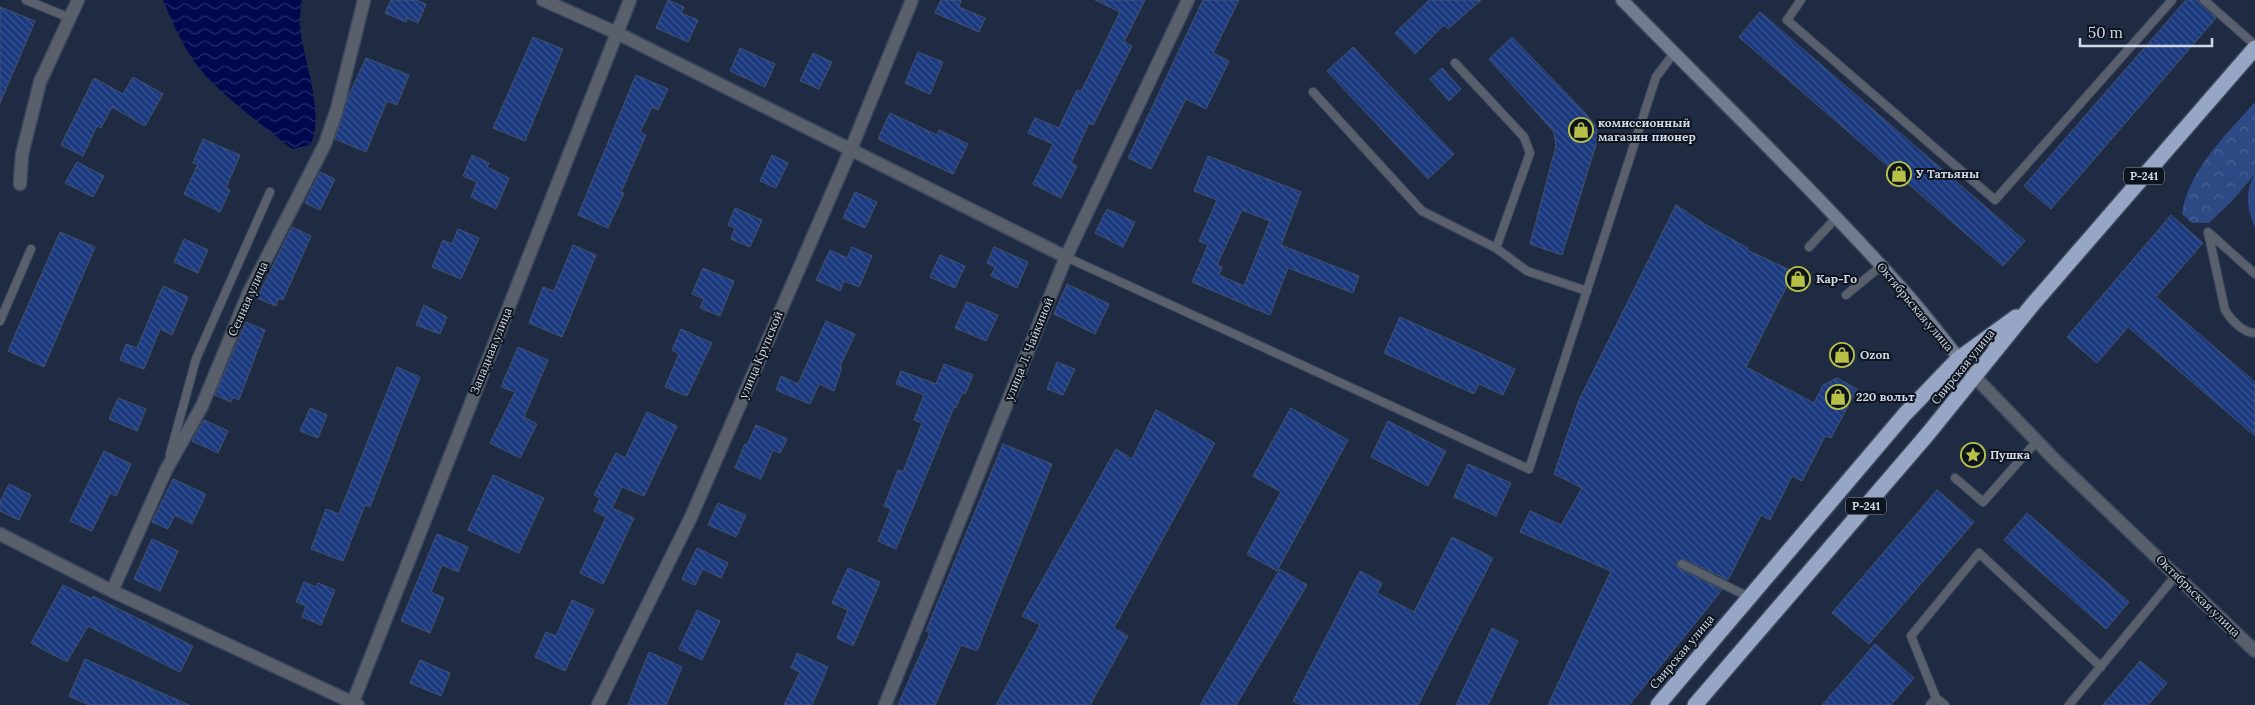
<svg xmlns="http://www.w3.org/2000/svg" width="2255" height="705" viewBox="0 0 2255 705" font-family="Lora,serif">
<defs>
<pattern id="forest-crowns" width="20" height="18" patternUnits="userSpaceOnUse" patternTransform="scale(1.25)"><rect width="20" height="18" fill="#2e4a84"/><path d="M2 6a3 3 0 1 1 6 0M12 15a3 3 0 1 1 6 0" fill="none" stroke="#4b6495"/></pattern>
<pattern id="water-waves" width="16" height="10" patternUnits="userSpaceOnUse" patternTransform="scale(1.25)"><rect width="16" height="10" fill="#00094e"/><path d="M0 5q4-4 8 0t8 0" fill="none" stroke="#242c68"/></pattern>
<pattern id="building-back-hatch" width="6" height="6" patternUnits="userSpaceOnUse" patternTransform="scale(1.25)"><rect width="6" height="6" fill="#1a397e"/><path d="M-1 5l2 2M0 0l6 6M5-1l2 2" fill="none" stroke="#3a5590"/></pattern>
</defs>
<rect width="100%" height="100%" fill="#1f2b43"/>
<path fill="#2e4a84" d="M2255 174V228C2247 209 2244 192 2255 174Z"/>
<path fill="url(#forest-crowns)" d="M2255 102V174L2233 200 2209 223H2192L2182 214C2188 170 2227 134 2255 102Z"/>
<path fill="url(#water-waves)" d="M163 0H302C301 9 299 18 300 27 303 59 326 116 310 145L292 149C261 123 225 99 199 68 183 48 173 23 163 0Z"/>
<path fill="url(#building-back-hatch)" stroke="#44526c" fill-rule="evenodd" d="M391 0H416L426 4 418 23 407 18 406 22 385 13Z
M668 0 684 7 681 13 698 20 688 42 656 28Z
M941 0H961L959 7 985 18 979 32 935 13Z
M1095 0H1145L1124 42 1132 46 1093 125 1089 123 1071 163 1077 166 1061 198 1033 184 1053 144 1028 133 1035 118 1059 128 1077 90 1081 92 1120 12Z
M1203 0H1239L1213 53 1229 61 1206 109 1186 99 1151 169 1128 158Z
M1429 0H1481L1448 29 1444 25 1415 54 1395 33Z
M2186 0H2198L2200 4 2216 18 2051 209 2024 186Z
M0 7 35 21 0 103Z
M1760 12 2025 241 2003 266 1739 37Z
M533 37 563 49 525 141 493 128Z
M1512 37 1587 115 1597 128V141L1562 255 1530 244 1556 146 1554 132 1489 59Z
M1353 47 1454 154 1428 179 1327 71Z
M740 48 775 64 765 87 730 71Z
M918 52 943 62 930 94 905 83Z
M813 53 832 62 819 89 800 81Z
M366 58 409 75 397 105 387 101 366 152 335 139 348 97Z
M1442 68 1461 89 1449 101 1430 79Z
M636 75 668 89 658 110 652 107 640 132 646 135 621 192 624 193 608 228 578 215Z
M133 77 163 94 145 126 112 107 101 128 97 126 83 156 61 145 94 78 123 94Z
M890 113 937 135 939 130 968 144 953 174 878 139Z
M203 139 240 155 226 188 230 190 220 212 184 194 198 164 193 163Z
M472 155 489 163 487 167 509 178 496 209 471 197 477 182 463 176Z
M772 155 788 163 776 188 760 181Z
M1208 156 1301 192 1281 245 1359 276 1353 293 1288 268 1270 315 1192 282 1208 245 1199 241 1217 200 1194 191ZM1242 210 1270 221 1244 286 1219 275 1222 267 1217 265Z
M77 162 104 176 93 197 65 183Z
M320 172 335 179 320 210 305 203Z
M855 192 877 202 865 228 843 218Z
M1676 205 1706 225 1748 248 1747 250 1794 272 1746 367 1814 403 1823 385 1837 378 1857 389 1831 438 1825 436 1802 481 1792 476 1770 520 1761 515 1728 580 1684 559 1677 561 1676 565 1680 569 1722 590 1629 705H1548L1611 571 1520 532 1530 511 1561 525 1582 488 1554 474 1579 400Z
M735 208 762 220 750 247 731 239 735 228 728 225Z
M1107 209 1135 222 1123 247 1095 233Z
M2171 215 2203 243 2156 297 2255 382V436L2128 327 2097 363 2067 337Z
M292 227 311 236 283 300 279 298 276 306 257 298Z
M458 229 479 238 461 279 432 267 443 240 452 244Z
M60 232 95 247 44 367 8 351Z
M184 239 208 250 198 273 174 262Z
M573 245 596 255 562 337 529 323 543 287 554 291Z
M852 247 872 256 859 287 844 281 840 291 816 280 830 250 847 258Z
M994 247 1028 262 1017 288 991 276 995 267 987 263Z
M940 255 965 266 955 288 930 277Z
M703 268 734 281 720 316 700 308 704 299 692 294Z
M1067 284 1109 304 1095 334 1054 314Z
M163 286 188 297 172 335 160 329 144 369 120 360 126 344 137 348Z
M967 302 998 315 986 341 955 328Z
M424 305 447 317 440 334 416 325Z
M1400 317 1515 369 1503 395 1479 384 1474 394 1384 353Z
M826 321 855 334 840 366 842 367 834 391 819 384 810 404 776 390 781 376 798 384Z
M246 322 265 330 239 400 233 397 231 402 215 395Z
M681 329 712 343 687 396 665 387 679 354 672 350Z
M518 347 548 360 524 417 537 424 520 458 490 443 515 392 501 387Z
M1057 362 1075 369 1063 395 1047 389Z
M944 364 973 375 965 394 962 393 956 408 954 407 896 549 878 541 891 509 884 506 898 470 903 472 922 423 914 420 924 395 896 384 901 371 936 384Z
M397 367 420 377 370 507 365 505 343 561 311 549 326 509 339 514Z
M118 398 146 409 137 431 109 419Z
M310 408 327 415 318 438 300 431Z
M1291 408 1348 440 1277 571 1247 554 1281 492 1253 476Z
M1156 410 1215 443 1114 628 1128 636 1090 705H996L1040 625 1022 616 1116 449 1132 459Z
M647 412 677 426 644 496 622 487 612 508 634 518 603 584 580 573 606 517 594 511 600 498 594 495 616 453 625 458Z
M204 420 228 431 218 453 192 441Z
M1388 421 1446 451 1428 486 1371 457Z
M756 425 787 439 780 453 773 450 761 479 735 468 745 444 747 445Z
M1003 444 1052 464 977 651 961 645 935 705H898L930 633 926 631Z
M104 451 131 464 116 496 110 493 92 531 70 521Z
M1468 464 1511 483 1496 516 1454 497Z
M493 475 544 498 519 553 468 530Z
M173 479 206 494 192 524 175 515 168 529 152 522Z
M9 484 31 495 19 520 0 511V502Z
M1937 490 1974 522 1869 644 1832 613Z
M718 503 746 515 736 537 708 525Z
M2027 513 2129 602 2106 629 2004 540Z
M437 534 468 547 458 572 442 565 431 592 444 598 430 633 401 621Z
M1452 537 1493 558 1418 705H1302L1293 701 1360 571 1382 583 1377 593 1414 612Z
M152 539 178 551 160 591 134 579Z
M697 548 728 563 721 578 703 569 695 585 682 579Z
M848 568 880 582 853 646 837 638 848 610 832 603Z
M1280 569 1307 585 1236 705H1200Z
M304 582 316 587 318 583 335 590 321 625 302 617 306 606 296 602Z
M63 585 92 599 93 596 193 646 180 672 88 626 67 662 31 643Z
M572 600 594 610 565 671 535 657 546 632 556 636Z
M697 610 720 621 702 660 679 649Z
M1492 628 1518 641 1488 705H1456Z
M1875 644 1914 678 1891 705H1822Z
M649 652 682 667 666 705H628Z
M797 653 828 667 812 705H784L800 672 791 668Z
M85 659 189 705H89L69 696Z
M420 660 450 673 441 696 410 683Z
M2140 661 2167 683 2148 705H2103Z"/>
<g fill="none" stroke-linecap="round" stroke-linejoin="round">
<defs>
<path id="lane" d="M26 0 70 18
M1801 0 1787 20 1995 200 2172 0
M2204 0 2255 45
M1455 63 1524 137 1530 153 1496 248
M1313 92 1422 211 1496 248 1527 271 1587 291
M1809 247 1836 218
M1066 257 1529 469 1656 77 1674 53
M2255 274 2208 232 2225 310C2231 320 2243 333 2255 333
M1846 295 1881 266
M0 321 31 249
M170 454 196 359 270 192
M1955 478 1983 502 2037 441
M1682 564 1749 597
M1936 698 1911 636 1979 553 2101 667
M1930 705 1936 698 1945 705
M2069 705 2177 574"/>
<path id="street" d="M543 0 617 33 1066 257
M20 184 22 154 40 82 78 0
M1975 377 2055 460 2255 651
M0 534 112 591 358 705
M112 591 166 470 202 406 249 292 325 144 337 109 364 0
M353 702 630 0
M598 705 691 517 851 149 912 0
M885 705 1066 257 1188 0"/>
<path id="secondary" d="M1622 0C1717 97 1815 191 1905 292 1929 319 1950 349 1975 377"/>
<path id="highway" d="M1658 705 1905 414 1958 359 2016 317
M1695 705 1927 435 2033 304 2255 48"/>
</defs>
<use href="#lane" stroke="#3b475e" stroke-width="10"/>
<use href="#street" stroke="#3b475e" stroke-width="15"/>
<use href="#secondary" stroke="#3b475e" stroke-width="15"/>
<use href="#highway" stroke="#3b475e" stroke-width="18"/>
<use href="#lane" stroke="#595f6b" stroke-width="8"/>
<use href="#street" stroke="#595f6b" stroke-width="12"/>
<use href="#secondary" stroke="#727c8f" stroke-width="12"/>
<use href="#highway" stroke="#96a6c4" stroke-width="15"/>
</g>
<defs>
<symbol id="shop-ring" viewBox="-11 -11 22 22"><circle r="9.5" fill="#0e141e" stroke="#b8c147" stroke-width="1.5"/><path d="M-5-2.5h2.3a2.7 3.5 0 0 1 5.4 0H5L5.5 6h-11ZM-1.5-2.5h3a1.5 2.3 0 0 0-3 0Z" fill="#b8c147"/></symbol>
<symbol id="sight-ring" viewBox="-11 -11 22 22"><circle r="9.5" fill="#0e141e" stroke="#b8c147" stroke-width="1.5"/><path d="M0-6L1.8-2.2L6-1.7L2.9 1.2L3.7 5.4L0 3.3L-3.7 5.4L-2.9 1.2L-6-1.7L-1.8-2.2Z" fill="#b8c147"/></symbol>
</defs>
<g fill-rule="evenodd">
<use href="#shop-ring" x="1567" y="116" width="28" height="28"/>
<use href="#shop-ring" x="1885" y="160" width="28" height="28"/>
<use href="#shop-ring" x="1784" y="265" width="28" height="28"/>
<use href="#shop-ring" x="1828" y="341" width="28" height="28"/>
<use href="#shop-ring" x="1824" y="383" width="28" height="28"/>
<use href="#sight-ring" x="1959" y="441" width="28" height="28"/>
</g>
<g text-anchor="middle" stroke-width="4" stroke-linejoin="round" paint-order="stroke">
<g fill="#0e141e" stroke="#969eac" stroke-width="1">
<rect x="2124" y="167.5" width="40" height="17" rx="4"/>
<rect x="1846" y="497.5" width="40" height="17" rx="4"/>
</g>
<g font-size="11" font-weight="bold" fill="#d1d9e9">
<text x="2144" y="180">Р-241</text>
<text x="1866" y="510">Р-241</text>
</g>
<g font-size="12" font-weight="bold" fill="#d1d9e9" stroke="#0e141e" text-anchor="start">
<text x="1598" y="127">комиссионный<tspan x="1598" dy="14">магазин пионер</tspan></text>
<text x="1916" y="178">У Татьяны</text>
<text x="1816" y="283">Кар-Го</text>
<text x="1860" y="359">Ozon</text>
<text x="1856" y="401">220 вольт</text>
<text x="1990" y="459">Пушка</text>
</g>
<g font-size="12" fill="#d1d9e9" stroke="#0e141e">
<text transform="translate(248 299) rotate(-66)" y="4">Сенная улица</text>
<text transform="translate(1915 307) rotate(50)" y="4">Октябрьская улица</text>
<text transform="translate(1029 349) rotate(-68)" y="4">улица Л. Чайкиной</text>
<text transform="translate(491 351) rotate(-68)" y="4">Западная улица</text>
<text transform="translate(761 355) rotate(-67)" y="4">улица Крупской</text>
<text transform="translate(1963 367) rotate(-51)" y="4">Свирская улица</text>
<text transform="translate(2198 596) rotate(44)" y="4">Октябрьская улица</text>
<text transform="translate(1682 652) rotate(-50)" y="4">Свирская улица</text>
</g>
</g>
<path d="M2080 38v8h132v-8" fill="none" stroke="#d1d9e9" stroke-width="2.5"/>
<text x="2088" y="38" font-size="15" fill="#d1d9e9" stroke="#0e141e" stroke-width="4" paint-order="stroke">50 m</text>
</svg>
